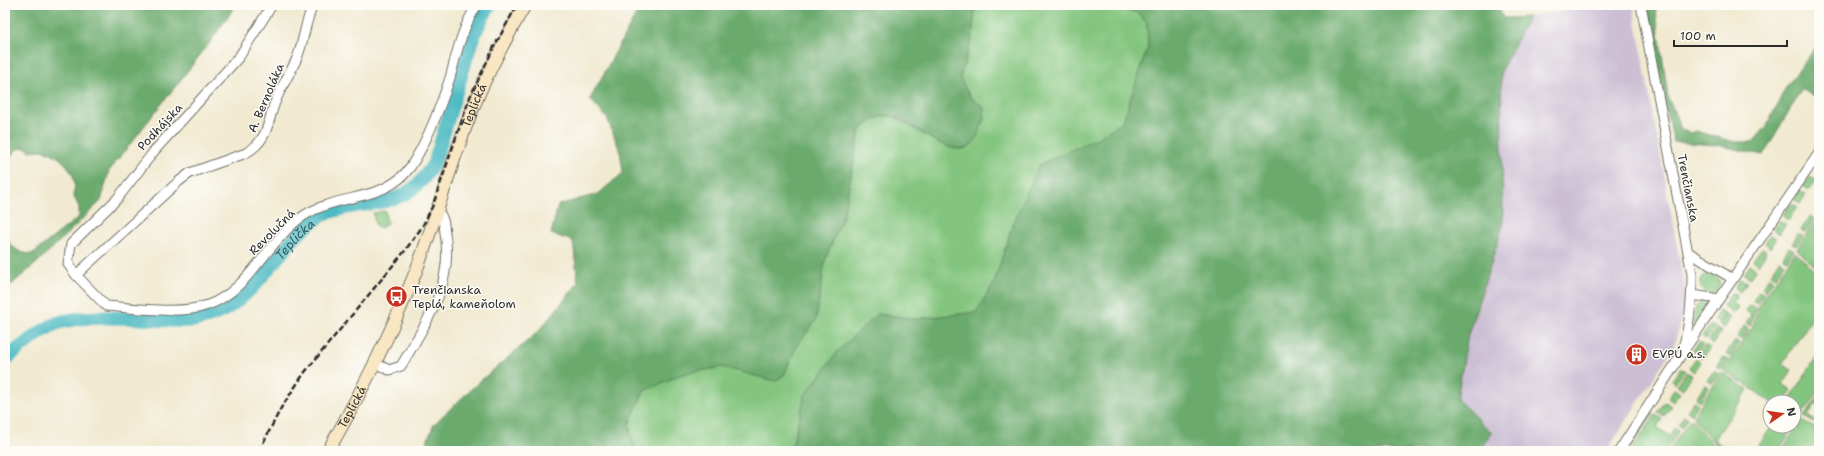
<svg xmlns="http://www.w3.org/2000/svg" width="1824" height="456" viewBox="0 0 1824 456" font-family="'Shantell Sans',sans-serif">
<rect width="100%" height="100%" fill="#fdfcf7"/>
<filter id="ink" filterUnits="userSpaceOnUse"><feTurbulence type="fractalNoise" baseFrequency=".025" numOctaves="2"/><feDisplacementMap in="SourceGraphic" scale="8" xChannelSelector="R" yChannelSelector="G"/><feConvolveMatrix kernelMatrix="1 2 1 2 8 2 1 2 1" color-interpolation-filters="sRGB"/></filter>
<filter id="wash" filterUnits="userSpaceOnUse"><feTurbulence type="fractalNoise" baseFrequency=".012" numOctaves="4" result="noise"/><feDisplacementMap in="SourceGraphic" scale="16" xChannelSelector="R" yChannelSelector="G"/><feGaussianBlur stdDeviation="0.9" result="paint"/><feColorMatrix in="noise" values="0 0 0 0 0 0 0 0 0 0 0 0 0 0 0 0 0 1.4 0 .05"/><feComposite in="paint" operator="in"/></filter>
<g filter="url(#wash)">
<rect width="100%" height="100%" fill="#f1ead1"/>
<path fill="#ccbfd4" d="M1592 5H1633L1686 296 1674 346 1607 451H1480L1492 432 1457 399 1468 335 1503 226 1501 71 1528 17Z"/>
<path fill="#83c57e" stroke="#577854" d="M978 5H1107L1114 9 1137 12 1147 23 1148 47 1123 121 1099 137 1013 224 994 283 976 313 916 319 877 314 805 395 791 451H635L629 424 644 391 682 374 722 367 775 381 784 375 797 345 816 320 825 260 843 216 860 130 876 117 892 116 940 144 984 108 970 97 960 78 972 38 975 8Z
M1809 177 1816 180 1809 190 1803 186Z
M1799 191 1806 194 1800 204 1794 199Z
M1790 204 1797 207 1788 221 1783 215Z
M385 211 387 223C384 227 380 229 376 227L373 213Z
M1819 215V270L1797 249Z
M1810 216 1814 219 1805 233 1801 230Z
M1779 221 1786 224 1779 234 1774 229Z
M1798 233 1803 236 1796 246 1792 244Z
M1770 235 1776 238 1770 248 1765 243Z
M1789 247 1794 250 1787 260 1783 257Z
M1763 248 1767 251 1758 265 1753 260 1761 249Z
M1795 252 1819 274V317L1815 314 1782 364 1792 370 1783 384 1792 390 1784 402H1771L1723 370 1754 325 1757 308Z
M1780 260 1785 263 1775 277 1771 274Z
M1750 265 1756 269 1749 279 1744 274Z
M1700 284a10 10 0 1 1 20 0a10 10 0 1 1-20 0Z
M1769 277 1773 280 1766 291 1762 288Z
M1740 279 1747 282 1740 292 1735 288Z
M1759 291 1764 294 1757 304 1753 301Z
M1731 293 1738 295 1733 303 1738 307 1733 314 1723 306Z
M1702 302 1710 305 1696 329 1693 325 1696 306Z
M1750 305 1755 308 1751 326 1746 323 1751 315 1746 311Z
M1719 311 1725 314 1718 323 1713 320Z
M1726 315 1731 318 1724 328 1719 324Z
M1710 325 1715 327 1706 340 1702 336Z
M1744 326 1749 329 1742 340 1737 337Z
M1717 328 1722 331 1712 345 1708 341Z
M1735 340 1739 343 1730 357 1726 354Z
M1699 342 1703 344 1696 354 1693 350Z
M1705 345 1710 348 1703 358 1698 355Z
M1819 353V391L1802 415 1794 410V402H1788Z
M1723 357 1728 360 1721 370 1716 367Z
M1696 358 1701 362 1694 372 1689 368Z
M1680 369 1685 370 1675 384 1672 380Z
M1714 371 1719 374 1712 383 1707 380Z
M1686 372 1692 375 1683 389 1677 385Z
M1722 372 1748 390 1714 440 1724 447 1725 451H1721L1694 419 1693 416Z
M1705 384 1709 387 1700 401 1696 398Z
M1674 389 1680 393 1673 402 1668 398Z
M1819 395V405L1816 403 1808 416 1815 421 1814 423 1804 417Z
M1694 401 1698 404 1691 414 1687 411Z
M1665 402 1671 406 1664 416 1658 412Z
M1652 412 1654 414 1631 447 1629 445Z
M1794 414 1800 418 1778 451H1755L1772 426H1794Z
M1656 415 1662 419 1657 427 1670 436 1675 428 1679 431 1665 451H1631Z
M1684 415 1688 418 1682 427 1678 425Z
M1690 420H1692L1718 451H1668Z
M1802 420 1819 431V451H1781Z"/>
<path fill="#6aaa6d" stroke="#4a6a4c" d="M5 5H236L208 45 109 171 101 201 39 261 11 285 5 281V236C12 248 18 253 32 254L79 217V207L73 195C80 175 63 157 46 151 41 149 34 151 30 151L26 148 17 149 11 156 5 158Z
M641 5H978L975 8 972 38 960 78 970 97 984 108C986 120 981 126 977 137 961 172 911 120 892 116 879 113 869 122 860 130L843 216 825 260 816 320 797 345 784 375 775 381 722 367 682 374 644 391 629 424 635 451H423L434 424 479 382 538 332 578 283 573 241 551 234 558 205 598 194 623 173 620 151 607 118 590 99Z
M1107 5H1498L1503 18 1528 17 1501 71 1503 226 1468 335 1457 399 1492 433 1480 451H791L805 395 839 350 877 314 916 319 976 312 994 283 1013 224 1039 165 1099 137 1123 121 1148 47 1147 23 1137 12 1114 9Z
M1647 5H1655L1668 97 1681 129 1689 133 1696 131 1735 142H1753L1766 127 1786 87 1819 43V84L1813 96 1802 89 1763 155 1717 145 1674 142 1666 112Z"/>
<g fill="none" stroke-linecap="round" stroke-linejoin="round">
<path stroke="#4cbac3" stroke-width="14" id="s1" d="M5 360C19 348 35 335 51 326 74 314 124 318 150 319 167 320 185 323 201 319 257 306 277 242 321 216 329 211 341 209 350 207 391 200 413 201 435 161L472 40 481 20 490 5"/>
</g>
</g>
<g filter="url(#ink)">
<g fill="none" stroke-linecap="round" stroke-linejoin="round">
<defs>
<path id="street" d="M272 5 239 57 155 150 117 199 71 244 68 264 76 275 106 306C135 308 181 315 208 305 248 291 266 244 299 219 336 191 384 205 411 166 428 140 440 108 450 78 457 52 462 28 477 5
M1641 5 1692 274C1692 299 1690 324 1683 348
M1688 252 1733 279
M76 275 178 182 190 173 246 153C267 141 267 126 274 105 280 88 290 74 297 58 304 41 305 22 313 5
M1692 295 1719 299
M375 363 389 370 401 366C426 323 454 285 445 233 444 224 444 217 437 211
M1619 451 1685 349 1819 153"/>
<g id="secondary">
<path id="s2" d="M328 451C361 393 391 334 416 271 437 217 451 161 473 108 487 72 506 38 525 5"/>
</g>
</defs>
<use href="#street" stroke="#706e65" stroke-width="11"/>
<use href="#secondary" stroke="#706e65" stroke-width="14"/>
<use href="#street" stroke="#fff" stroke-width="9"/>
<use href="#secondary" stroke="#f9e7c3" stroke-width="12"/>
<path stroke="#2b2b2b" stroke-width="2.5" stroke-dasharray="6 3" stroke-linecap="butt" d="M259 451 281 408 305 372 404 252 422 227 433 205 470 97 494 47 517 5"/>
</g>
</g>
<defs>
<symbol id="bus-disc" viewBox="-11 -11 22 22"><circle r="9.5" fill="#c8321e" stroke="#fdfcf7"/><path d="M-5-6H5V4H4V6H2V4H-2V6H-4V4H-5ZM-3.5-4V0h7V-4ZM-3.5 1.2v1.5H-2V1.2ZM2 1.2v1.5H3.5V1.2Z" fill="#fff"/></symbol>
<symbol id="building-disc" viewBox="-11 -11 22 22"><circle r="9.5" fill="#c8321e" stroke="#fdfcf7"/><path d="M-4-6H4V6H1V3H-1V6H-4ZM-2.5-4.3h1.7v1.8h-1.7ZM.8-4.3h1.7v1.8H.8ZM-2.5-1h1.7V.8h-1.7ZM.8-1h1.7V.8H.8Z" fill="#fff"/></symbol>
</defs>
<g fill-rule="evenodd">
<use href="#bus-disc" x="384" y="284" width="25" height="25"/>
<use href="#building-disc" x="1624" y="342" width="25" height="25"/>
</g>
<g text-anchor="middle" stroke-width="3" stroke-linejoin="round" paint-order="stroke">
<g font-size="12" fill="#2b2b2b" stroke="#fdfcf7">
<text transform="translate(266 98) rotate(-67)" y="4">A. Bernoláka</text>
<text dy="4" stroke="none"><textPath href="#s2" startOffset="376">Teplická</textPath></text>
<text transform="translate(160 127) rotate(-47)" y="4">Podhájska</text>
<text transform="translate(1688 188) rotate(79)" y="4">Trenčianska</text>
<text transform="translate(272 232) rotate(-45)" y="4">Revolučná</text>
<text dy="4" stroke="none"><textPath href="#s2" startOffset="50">Teplická</textPath></text>
</g>
<g font-size="12" fill="#2b2b2b" stroke="#fdfcf7" text-anchor="start">
<text x="412" y="294">Trenčianska<tspan x="412" dy="14">Teplá, kameňolom</tspan></text>
<text x="1652" y="358">EVPÚ a.s.</text>
</g>
<g font-size="13" font-style="italic" fill="#375d60" stroke="#fdfcf7">
<text dy="5" stroke="none"><textPath href="#s1" startOffset="334">Teplička</textPath></text>
</g>
</g>
<rect width="1824" height="456" fill="none" stroke="#fdfcf7" stroke-width="20"/>
<g transform="translate(1782 414) rotate(77)"><circle r="19" fill="#fdfcf7" stroke="#a9a8a5"/>
<path d="M0-3L7 15L0 10L-7 15Z" fill="#c8321e"/>
<text y="-6" font-size="11" font-weight="bold" text-anchor="middle" fill="#2b2b2b">N</text>
</g>
<path d="M1674 40v6h113v-6" fill="none" stroke="#2b2b2b" stroke-width="2"/>
<text x="1680" y="40" font-size="12" fill="#2b2b2b" stroke="#fdfcf7" stroke-width="3" paint-order="stroke">100 m</text>
</svg>
